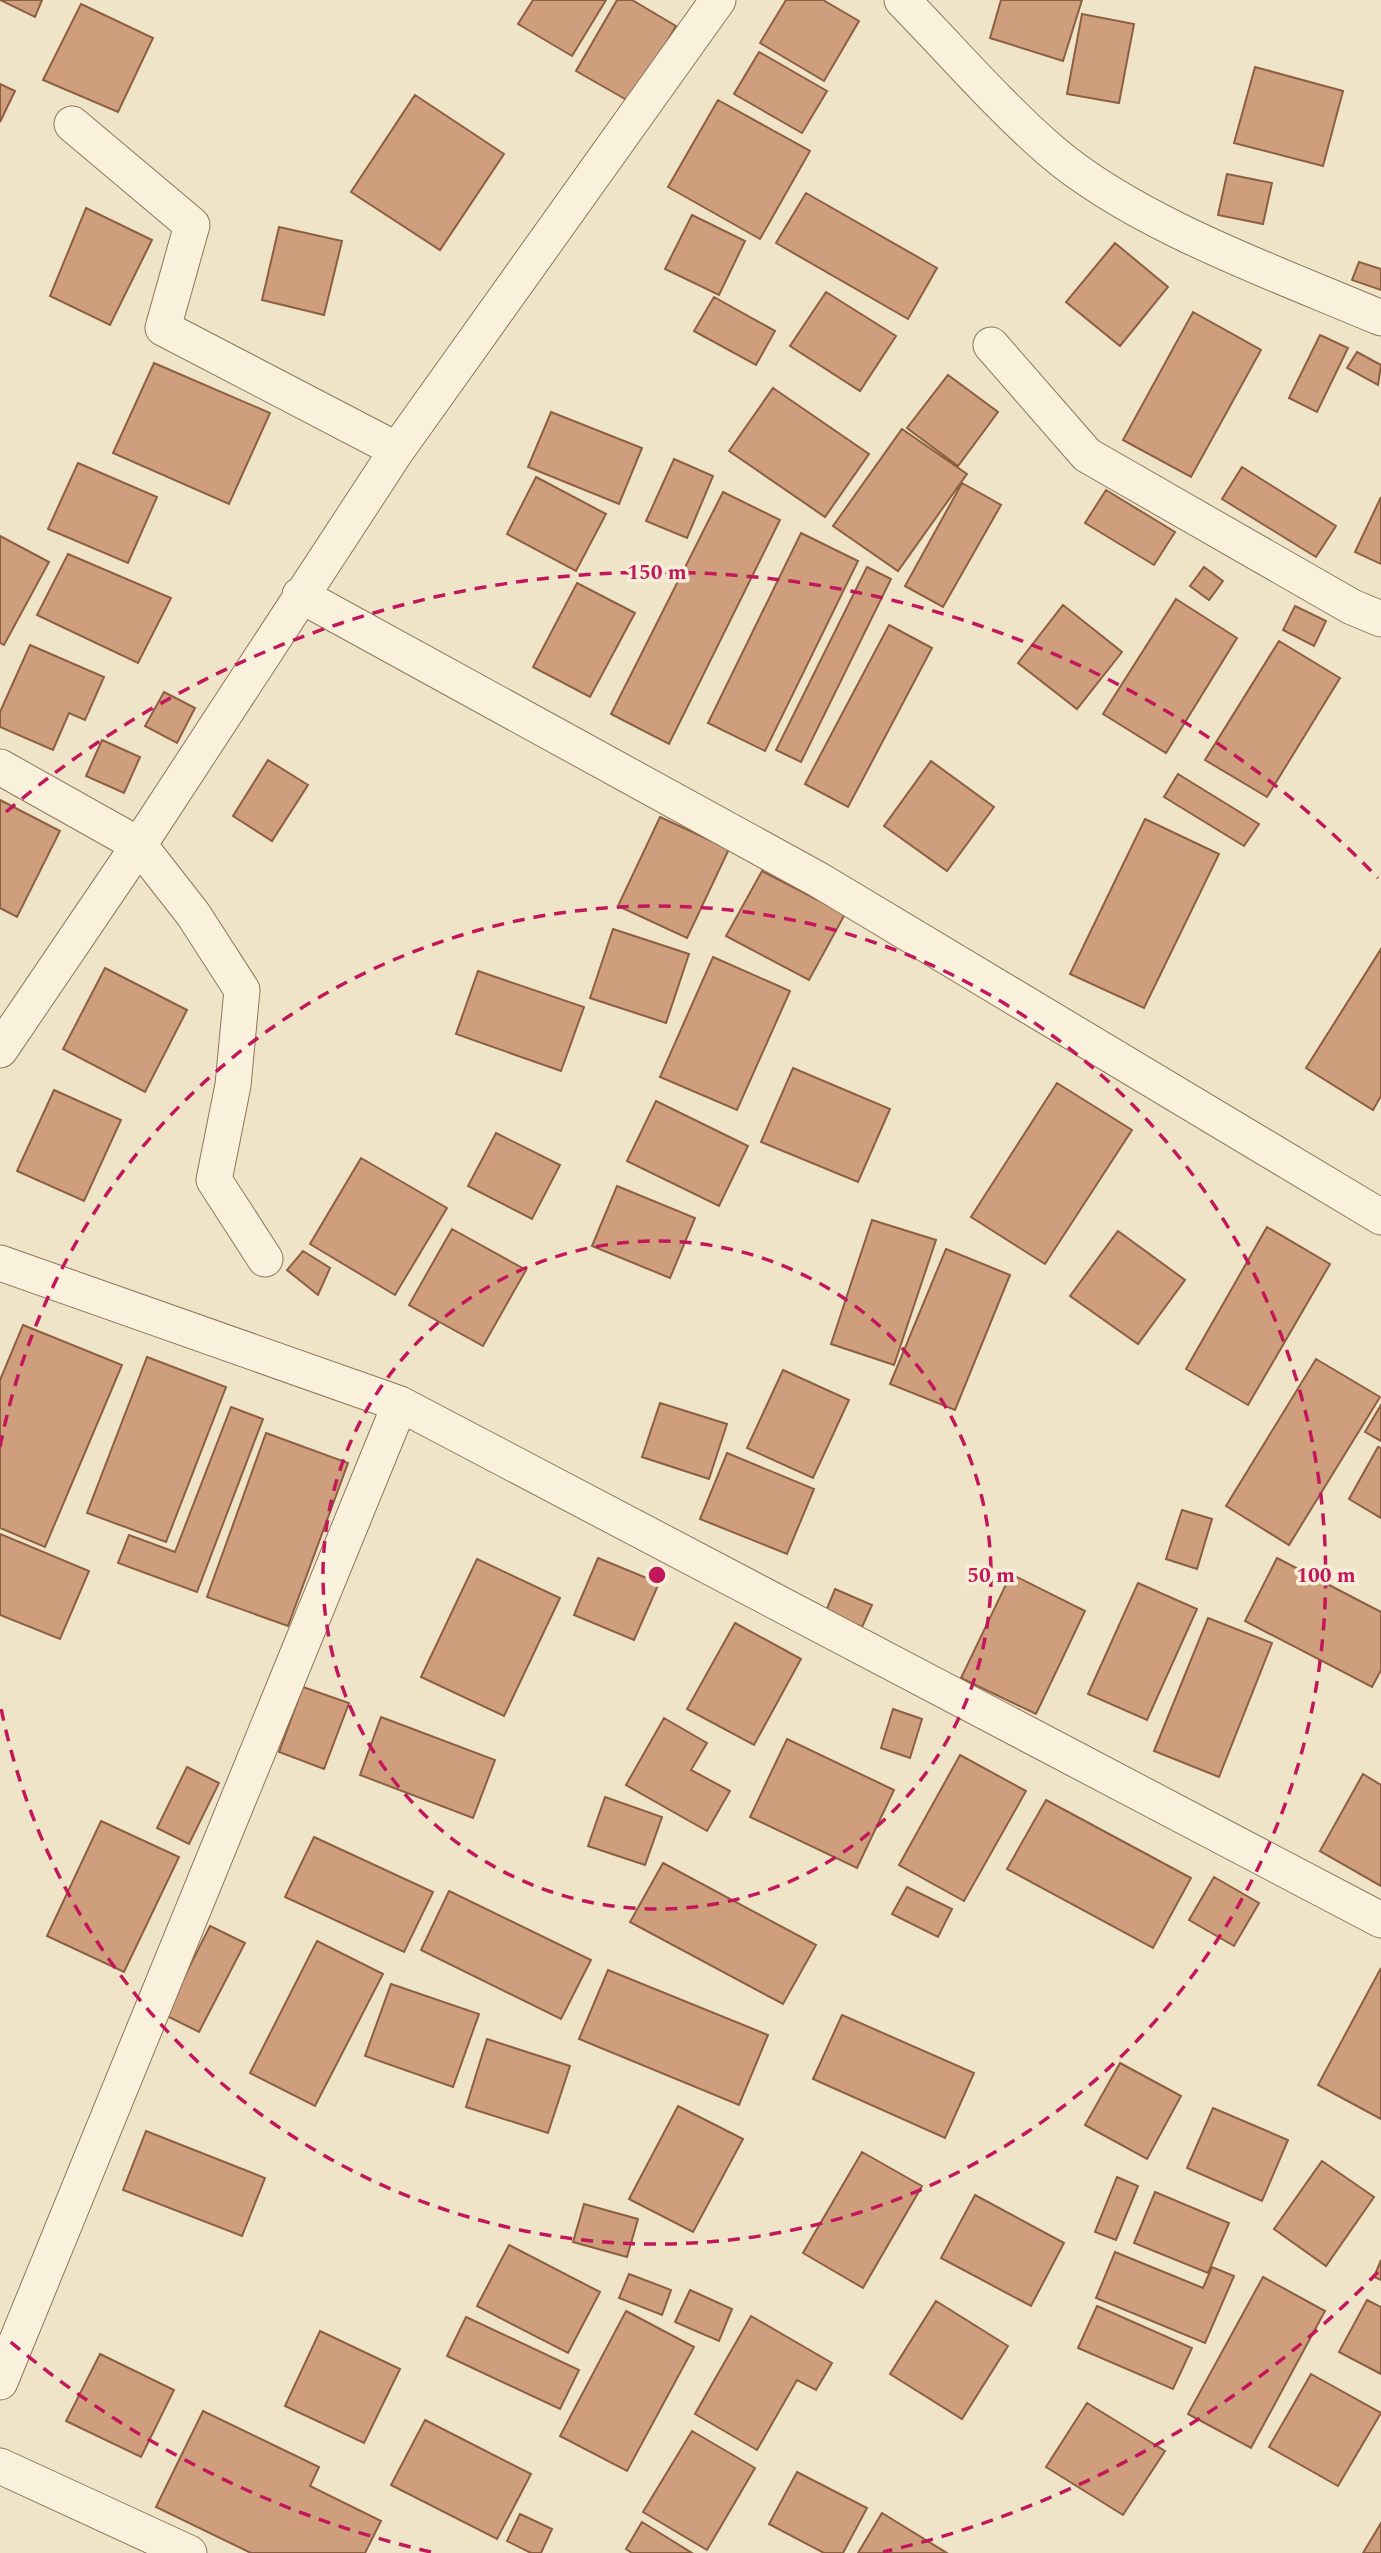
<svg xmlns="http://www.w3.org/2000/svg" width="1381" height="2553" viewBox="0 0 1381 2553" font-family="Spectral,serif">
<rect width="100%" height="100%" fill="#f0e4c8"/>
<path fill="#cf9f7d" stroke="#8d5f41" stroke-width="2" d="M0 0H42L35 17Z
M533 0H606L572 56 518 24Z
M617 0H632L676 26 632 103 576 71Z
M786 0H823L859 21 824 81 760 43Z
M1001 0H1082L1063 61 990 38Z
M81 4 153 38 118 112 43 80Z
M1082 14 1134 24 1119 103 1067 94Z
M759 52 827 91 802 133 734 94Z
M1255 67 1343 91 1323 166 1234 143Z
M0 84 15 91 0 122Z
M415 95 504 154 440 250 351 192Z
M718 100 810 151 760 239 668 187Z
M1227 174 1272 183 1263 224 1218 215Z
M806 193 937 268 908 319 776 243Z
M86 208 152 240 110 325 50 296Z
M692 215 745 241 719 295 665 269Z
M279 227 342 241 324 315 262 300Z
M1115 243 1168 287 1120 346 1066 302Z
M1359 262 1381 269V290L1352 280Z
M826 292 896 336 860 391 790 346Z
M714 297 775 331 756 365 694 331Z
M1193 312 1261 350 1191 477 1123 440Z
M1320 335 1348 348 1317 412 1289 398Z
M1357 352 1381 365 1378 385 1347 368Z
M154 363 270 413 229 504 113 453Z
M948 375 998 412 958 466 907 428Z
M773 388 869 454 825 517 729 451Z
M551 412 642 448 619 504 528 467Z
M902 429 967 474 898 571 833 526Z
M674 459 713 476 687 538 646 521Z
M78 463 157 497 128 563 48 529Z
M1242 467 1336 526 1316 557 1222 499Z
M536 477 606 514 576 571 507 534Z
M962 483 1001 505 943 607 905 586Z
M1106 490 1175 532 1154 565 1085 523Z
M723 492 780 520 669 744 611 714Z
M1381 497V564L1355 552Z
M801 533 858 561 765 751 708 723Z
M0 536 49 562 4 645 0 643Z
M68 554 171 598 138 663 37 615Z
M867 567 891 579 801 762 776 750Z
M1204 567 1223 581 1209 600 1190 586Z
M577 583 635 613 590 697 533 667Z
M1176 599 1237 638 1166 753 1103 714Z
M1063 605 1122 652 1077 709 1018 663Z
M1295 606 1326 621 1314 646 1283 630Z
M889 625 932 648 848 807 805 784Z
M1279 641 1340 678 1267 797 1205 760Z
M30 645 104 677 85 720 69 713 53 750 0 727V712Z
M164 692 195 708 177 743 145 726Z
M102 740 140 757 124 793 86 776Z
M268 760 308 785 272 841 233 816Z
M931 761 994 807 947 871 884 826Z
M1178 774 1259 824 1244 846 1164 797Z
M0 800 60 831 17 917 0 908Z
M660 817 729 849 687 938 618 906Z
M1145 819 1219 854 1144 1008 1070 974Z
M762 871 845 914 809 980 726 936Z
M613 929 689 954 666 1023 590 998Z
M1381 949V1096L1373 1110 1306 1068Z
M713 957 790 991 737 1110 660 1077Z
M105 968 187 1010 145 1092 63 1049Z
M478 971 584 1007 561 1071 456 1034Z
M793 1068 890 1109 858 1182 761 1142Z
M1057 1083 1132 1130 1045 1264 971 1217Z
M54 1090 121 1120 84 1201 17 1171Z
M656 1101 748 1146 719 1206 627 1161Z
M496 1133 560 1165 532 1219 468 1186Z
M361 1158 447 1208 395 1295 310 1244Z
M617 1186 695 1218 670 1278 592 1246Z
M872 1220 936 1240 894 1365 831 1344Z
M1267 1227 1330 1264 1248 1405 1186 1369Z
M452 1229 526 1270 483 1346 409 1305Z
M1118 1231 1185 1280 1138 1344 1070 1296Z
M946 1249 1010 1275 955 1410 890 1384Z
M303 1251 330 1268 318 1295 287 1270Z
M23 1325 122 1365 45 1547 0 1528V1380Z
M147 1357 226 1387 166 1542 87 1513Z
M1316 1359 1380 1397 1289 1545 1226 1506Z
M783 1370 849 1400 813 1478 747 1448Z
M660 1403 727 1424 709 1479 642 1457Z
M1381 1405V1441L1365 1432Z
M231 1407 263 1419 197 1592 118 1563 129 1535 175 1552Z
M266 1433 348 1463 288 1626 207 1597Z
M1378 1447 1381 1448V1518L1349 1499Z
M727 1453 814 1489 787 1554 700 1519Z
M1182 1510 1212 1519 1197 1569 1166 1559Z
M0 1534 89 1571 60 1639 0 1615Z
M598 1558 659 1583 634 1640 574 1615Z
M1277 1558 1381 1612V1670L1372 1687 1245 1621Z
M477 1559 560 1598 504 1716 421 1677Z
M1011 1574 1085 1611 1036 1714 961 1678Z
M1138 1583 1197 1609 1147 1720 1088 1694Z
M835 1589 872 1605 862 1627 826 1611Z
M1208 1618 1272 1643 1219 1777 1154 1751Z
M735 1623 801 1659 754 1745 687 1709Z
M303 1687 349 1703 324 1769 279 1752Z
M893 1709 922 1719 910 1758 881 1748Z
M381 1717 495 1760 473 1818 360 1775Z
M664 1718 707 1743 691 1770 730 1791 707 1831 626 1785Z
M787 1739 894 1790 857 1868 750 1817Z
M960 1755 1026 1791 964 1901 899 1865Z
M187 1767 219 1783 189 1844 157 1828Z
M1363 1774 1381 1785V1886L1320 1851Z
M605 1797 662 1817 645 1865 588 1846Z
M1046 1800 1191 1878 1153 1948 1007 1869Z
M101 1821 179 1857 124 1972 47 1936Z
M314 1837 433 1892 404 1952 285 1897Z
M663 1863 816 1945 783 2004 630 1922Z
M1214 1877 1259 1903 1234 1946 1189 1920Z
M907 1887 952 1909 938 1937 892 1914Z
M449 1891 591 1960 561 2019 421 1950Z
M210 1926 245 1943 199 2032 165 2015Z
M317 1941 383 1974 315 2106 250 2073Z
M1381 1968V2119L1318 2085Z
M608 1970 768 2035 739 2105 579 2039Z
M391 1984 479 2014 453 2087 365 2056Z
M842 2015 974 2073 945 2138 813 2079Z
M487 2039 570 2066 548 2133 466 2107Z
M1120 2063 1181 2096 1147 2159 1085 2125Z
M678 2106 743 2139 693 2232 629 2199Z
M1213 2108 1288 2140 1262 2201 1187 2168Z
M146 2131 265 2178 242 2236 123 2190Z
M862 2152 922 2186 863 2288 803 2253Z
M1322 2161 1374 2197 1326 2266 1274 2229Z
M1117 2177 1138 2186 1116 2240 1095 2232Z
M1155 2192 1229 2223 1208 2273 1134 2243Z
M975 2195 1064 2243 1031 2306 941 2258Z
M584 2204 638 2219 627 2257 573 2242Z
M509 2245 600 2292 568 2353 477 2306Z
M1115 2252 1203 2288 1212 2267 1234 2276 1205 2343 1096 2298Z
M1381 2260V2280L1374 2277Z
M629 2274 671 2290 662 2315 619 2298Z
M1263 2277 1325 2311 1251 2448 1188 2414Z
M690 2290 732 2309 719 2341 675 2322Z
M1367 2300 1381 2307V2374L1339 2352Z
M936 2301 1008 2346 962 2419 890 2374Z
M1097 2306 1192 2348 1173 2389 1078 2348Z
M626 2311 694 2347 627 2471 560 2436Z
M751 2316 832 2363 816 2390 797 2380 757 2450 695 2414Z
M466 2317 579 2370 560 2409 447 2356Z
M320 2331 400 2369 364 2443 285 2406Z
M100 2354 174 2390 141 2457 66 2421Z
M1311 2374 1381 2413 1338 2486 1269 2447Z
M1087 2403 1165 2451 1123 2515 1046 2467Z
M203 2411 319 2467 310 2486 381 2521 365 2553H251L156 2507Z
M425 2420 531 2474 497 2539 391 2485Z
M692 2431 755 2468 707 2550 643 2512Z
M797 2472 867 2508 843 2553H824L769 2524Z
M882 2513 947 2553H858Z
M520 2514 552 2529 541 2553H531L507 2541Z
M642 2522 692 2553H632L626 2549Z
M1381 2523V2553H1363Z"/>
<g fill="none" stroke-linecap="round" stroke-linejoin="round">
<defs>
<path id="street" d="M902 0C951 50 998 105 1051 151 1136 224 1278 274 1381 318
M72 124 192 225 163 328 397 450
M991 345 1087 455 1352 607 1381 619
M300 595 819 880 1381 1217
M0 767 139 845 193 914 242 990 233 1085 214 1180 265 1259
M0 1050 139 845 397 450 718 0
M0 1263 400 1404 1381 1920
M0 2382 400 1404
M0 2466 189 2553"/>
</defs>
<use href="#street" stroke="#8d765c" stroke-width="37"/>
<use href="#street" stroke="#faf1dc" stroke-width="35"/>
</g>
<g fill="none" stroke="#c2185b" stroke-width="3.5" stroke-dasharray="12 9">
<circle cx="657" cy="1575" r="334"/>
<path d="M0 1447A669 669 0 1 1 0 1703"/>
<path d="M1378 2272A1003 1003 0 0 1 883 2552M431 2552A1003 1003 0 0 1 6 2338M6 812A1003 1003 0 0 1 1378 878"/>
</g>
<circle cx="657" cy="1575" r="10" fill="#c2185b" stroke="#f7eed8" stroke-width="3.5"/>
<g font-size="21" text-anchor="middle" font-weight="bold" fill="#c2185b" stroke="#f7eed8" stroke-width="7" stroke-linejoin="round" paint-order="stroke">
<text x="657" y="579">150 m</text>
<text x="991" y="1582">50 m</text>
<text x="1326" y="1582">100 m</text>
</g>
</svg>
